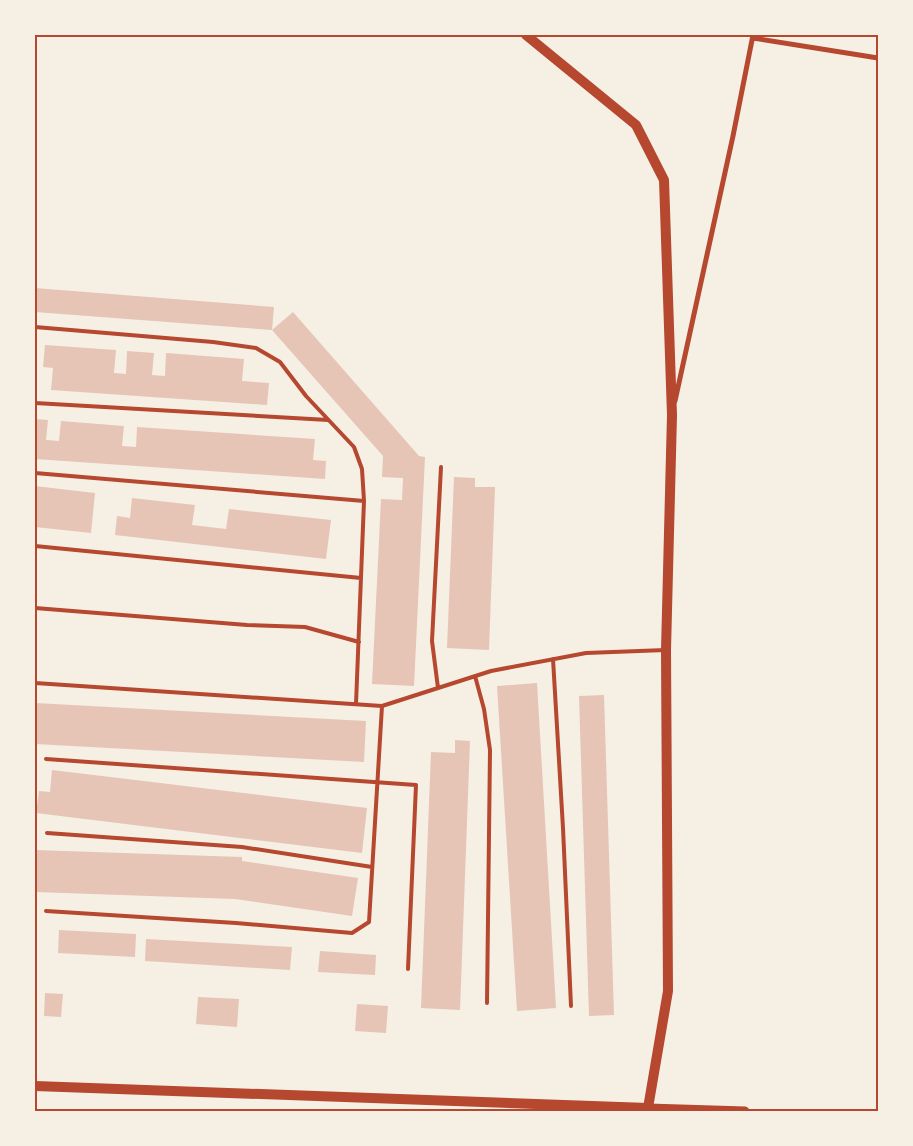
<svg xmlns="http://www.w3.org/2000/svg" width="913" height="1146" viewBox="0 0 913 1146" font-family="'Noto Sans',sans-serif">
<rect width="100%" height="100%" fill="#f6efe4"/>
<path fill="#e6c5b7" d="M35 288 274 307 272 330 293 312 419 456 425 457 414 686 372 684 381 499 402 500 403 478 382 477 383 456 272 330 35 312Z
M45 345 116 350 114 373 126 374 127 351 154 353 152 375 165 376 166 353 244 359 242 381 269 383 267 405 51 390 53 368 43 367Z
M35 419 48 420 46 440 59 441 61 421 124 426 122 446 136 447 137 427 315 439 313 460 326 461 325 479 35 459Z
M454 477 475 478V487H495L489 650 447 648Z
M35 486 95 493 91 533 35 527Z
M132 498 195 505 192 525 226 529 229 509 331 520 326 559 115 535 117 516 130 518Z
M537 683 556 1008 517 1011 497 686Z
M604 695 614 1015 589 1016 579 696Z
M35 703 366 721 364 762 35 744Z
M455 740 470 741 460 1010 421 1008 431 752 455 753Z
M52 770 367 808 362 853 36 813 39 791 50 792Z
M35 850 242 857V861L358 878 352 916 235 899 35 892Z
M59 930 136 934 135 957 58 953Z
M146 939 292 947 290 970 145 961Z
M320 951 376 955 375 975 318 972Z
M45 993 63 994 61 1017 44 1016Z
M198 997 239 999 237 1027 196 1024Z
M357 1004 388 1006 386 1033 355 1031Z"/>
<g fill="none" stroke-linecap="round" stroke-linejoin="round">
<path stroke="#b5482f" stroke-width="4" d="M35 327 213 342 256 348 280 362 306 396 354 447 362 469 364 501 356 704
M35 403 328 420
M35 473 364 501
M35 546 361 578
M35 608 247 625 305 627 359 642
M553 659 563 828 571 1006
M475 676 484 709 490 750 487 1003
M35 683 382 706 491 671 586 653 666 650
M438 688 432 641 441 467
M46 759 416 785 408 969
M47 833 242 847 372 867
M46 911 236 923 352 933 369 922 382 706"/>
<path stroke="#b5482f" stroke-width="5" d="M753 38 878 58
M675 401 733 136 753 35"/>
<path stroke="#b5482f" stroke-width="9" d="M647 1111 648 1108 745 1111"/>
<path stroke="#b5482f" stroke-width="10" d="M35 1086 648 1108 668 991 666 650 672 415 664 180 636 125 526 35"/>
</g>
<rect width="913" height="1146" fill="none" stroke="#f6efe4" stroke-width="72"/>
<rect x="36" y="36" width="841" height="1074" fill="none" stroke="#b5482f" stroke-width="2"/>
</svg>
